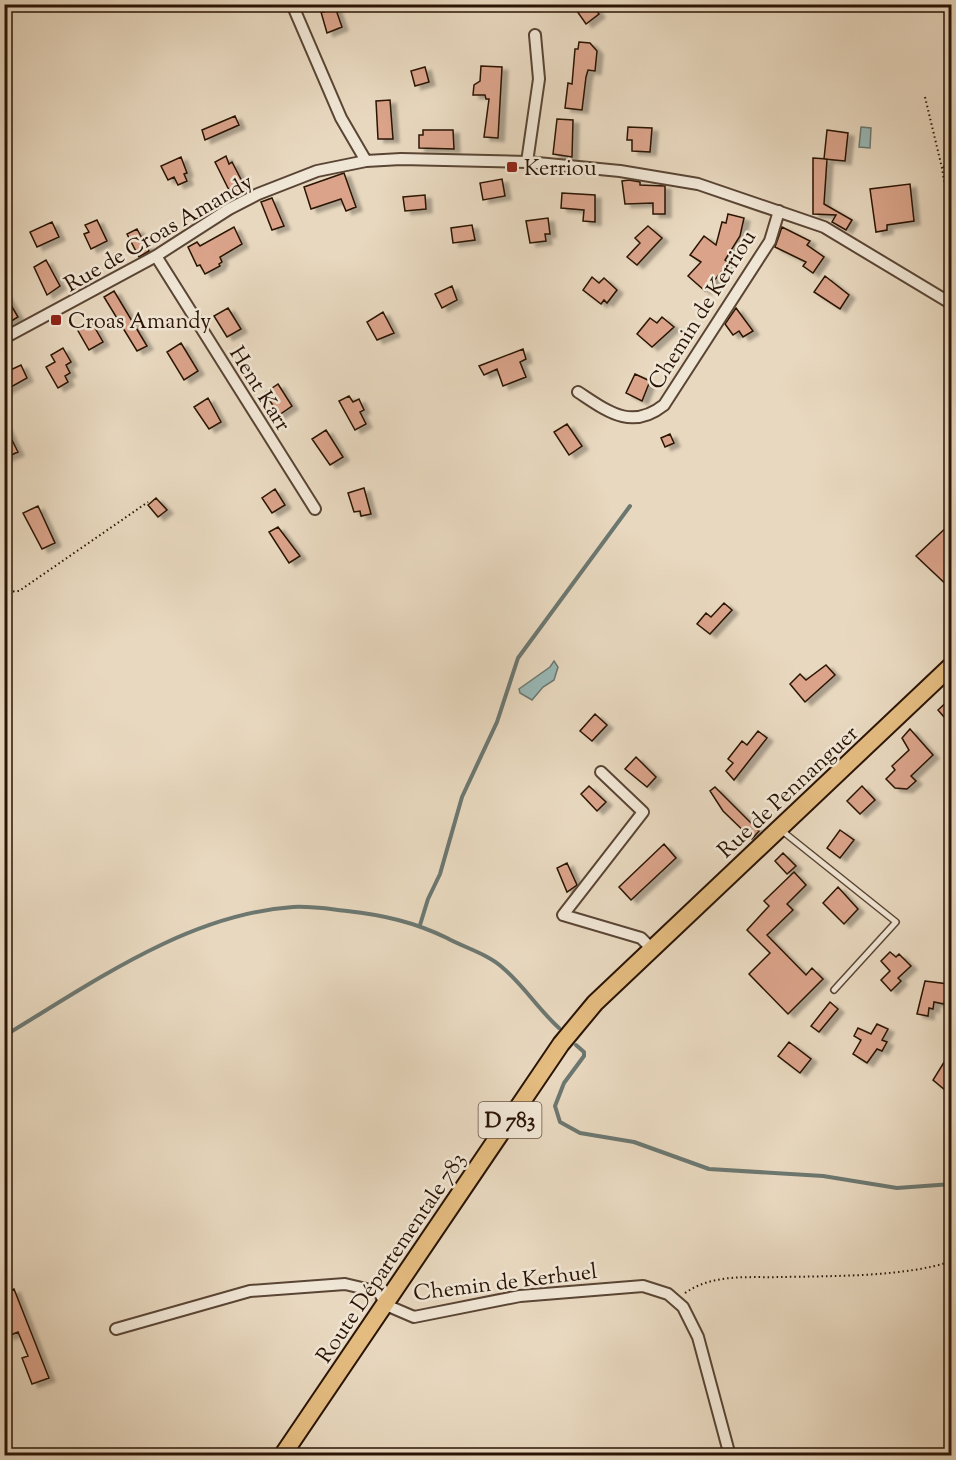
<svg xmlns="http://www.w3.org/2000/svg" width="956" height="1460" viewBox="0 0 956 1460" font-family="'Sorts Mill Goudy',serif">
<defs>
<filter id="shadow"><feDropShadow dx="6" dy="3.5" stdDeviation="1.5" flood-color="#0004"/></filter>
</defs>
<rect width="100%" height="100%" fill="#e8d8bf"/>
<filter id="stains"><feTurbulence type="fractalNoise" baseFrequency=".00333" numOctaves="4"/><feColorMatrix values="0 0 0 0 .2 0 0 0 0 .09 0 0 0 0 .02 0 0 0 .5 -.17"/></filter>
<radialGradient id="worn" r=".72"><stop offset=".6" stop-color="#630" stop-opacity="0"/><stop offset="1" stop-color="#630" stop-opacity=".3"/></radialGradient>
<path fill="#98b9b7" stroke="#6c7770" stroke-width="1.5" d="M861 127 871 128 870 148 859 147Z
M554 661 558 667 554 680 543 687 532 700 520 693 519 689 550 667Z"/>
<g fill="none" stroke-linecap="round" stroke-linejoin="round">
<path stroke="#6c7770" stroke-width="4" d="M420 925 428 899 440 874 462 797 497 722 518 658 630 506
M4 1036C92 983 188 914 293 907 311 906 329 909 347 911 383 915 414 922 447 938 465 948 488 954 503 968 524 986 539 1010 559 1028
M576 1045 584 1052V1056L564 1083 555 1106 560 1122 580 1133 634 1142 709 1169 823 1176 897 1188 952 1184"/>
</g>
<path fill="#daa38a" stroke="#2a1405" stroke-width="1.5" filter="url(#shadow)" d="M322 4H334L342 27 327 33 321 12H324Z
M572 4H592L599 14 586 24Z
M579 42 590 43 597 51 595 71 588 70 586 77 582 110 565 108 568 83 572 84 575 49H578Z
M481 66 502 67 498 138 484 137 489 99H486L485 95H473L474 85 480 81Z
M425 67 429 82 415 86 411 71Z
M390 100 393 139H378L376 101Z
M235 116 239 125 205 140 202 130Z
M557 119 573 120 572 157 553 154Z
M628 127 652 128 650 152 632 151V140H627Z
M423 130H453L454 149 419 148V135H423Z
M827 130 848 133 845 161 824 159Z
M226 156 229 164 232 162 246 189 232 196 215 162Z
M181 157 187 173 184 174 187 181 178 185 174 177 168 180 161 166Z
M813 158 827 159 824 204 852 220 846 230 832 222 836 215 813 214Z
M344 173 356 207 346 211 341 199 311 209 304 187Z
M502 179 505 196 483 200 480 183Z
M629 180 640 182V185L665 186V214H653V203L625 204 622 181Z
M910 184 914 221 887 225V230L876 232 870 189Z
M562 193 595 195V222L583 221 584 210 561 208Z
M425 195 426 209 405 211 403 197Z
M272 198 284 226 272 230 261 202Z
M728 214 744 218 740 236 725 260 729 263 705 291 688 276 701 262 690 255 704 236 716 245 722 222 726 223Z
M548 218 550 234H545L546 241 530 243 526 221Z
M97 220 107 241 91 249 84 234 89 232 85 225Z
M52 222 59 237 37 247 30 232Z
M472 225 475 240 453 243 451 228Z
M648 226 662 238 637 265 627 257 640 243 635 238Z
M234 227 242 244 220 257 222 262 219 264 220 266 205 274 200 265 197 266 188 247 197 242 200 246Z
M782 227 810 241 807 245 824 257 813 273 803 266 806 262 775 247Z
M137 229 149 251 139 257 127 234Z
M46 260 60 286 47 295 34 267Z
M825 276 849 295 840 309 814 292Z
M592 277 599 283 604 278 617 290 607 303 604 300 601 304 583 290Z
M452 286 457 300 442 308 435 294Z
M114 291 147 346 137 351 104 297Z
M4 293 18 317 8 323 4 317Z
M228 308 241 329 227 337 214 316Z
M736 308 753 331 743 337 739 331 733 335 725 324Z
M383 312 394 333 377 340 367 322Z
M662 317 674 327 652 347 637 334 650 318 657 323Z
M91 321 103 342 89 350 77 329Z
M181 343 198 371 184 380 167 352Z
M63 348 71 362 66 365 70 373 65 376 68 382 58 388 46 367 55 362 51 355Z
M523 349 526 359 520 362 526 377 503 386 497 369 484 375 479 366Z
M21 365 27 378 4 391V373Z
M635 374 650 381 642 401 626 393Z
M278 384 292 406 279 415 265 393Z
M349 396 353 402 359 399 364 410 360 412 366 424 355 430 339 401Z
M208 398 221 422 209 429 194 407Z
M4 424 18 452 4 458Z
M567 424 582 446 569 455 554 432Z
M326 430 343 457 330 465 312 439Z
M670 434 674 443 665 447 661 438Z
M364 488 371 514 361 516 360 511 354 512 348 493Z
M275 489 285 505 272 513 262 498Z
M156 498 167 510 158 517 148 505Z
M38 506 55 543 42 549 23 513Z
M951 523V589L916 556Z
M278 527 300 556 289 563 269 532Z
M724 603 732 610 710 634 697 624 706 613 711 617Z
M826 665 835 675 805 702 790 684 800 674 806 680Z
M951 698V725L938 710Z
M595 714 607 725 592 741 580 731Z
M910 729 933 755 911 776 916 781 907 789 895 788 886 779 895 770 892 766 909 750 902 738Z
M758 731 767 738 734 780 726 771 733 763 728 759 742 741 747 745Z
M636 757 656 777 647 787 625 769Z
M589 786 606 802 597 811 581 794Z
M862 786 875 800 860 814 847 801Z
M715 787 759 831 752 839 723 811 710 791Z
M840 830 854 840 840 858 827 848Z
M664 844 676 858 631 900 619 887Z
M783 853 796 866 787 874 775 861Z
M567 863 577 885 567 892 557 868Z
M794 872 806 885 787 904 793 910 767 935 806 975 812 968 823 979 788 1014 749 974 770 953 747 930 769 906 764 901Z
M838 887 858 909 844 924 823 903Z
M890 952 896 957 899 954 911 966 898 978 901 981 891 991 881 980 890 971 881 961Z
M925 981 948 984 944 1004 934 1002 933 1009 929 1008 928 1016 917 1014Z
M830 1002 838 1009 819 1032 811 1026Z
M877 1024 888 1029 882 1040 887 1042 882 1051 877 1049 867 1063 853 1054 861 1040 854 1036 858 1028 871 1034Z
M789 1042 811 1059 800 1073 778 1056Z
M951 1051V1095L933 1080Z
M14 1289 49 1378 32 1384 22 1358 28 1356 18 1332 8 1336 4 1328V1293Z"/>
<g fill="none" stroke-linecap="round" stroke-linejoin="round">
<defs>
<path id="service" d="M781 830 896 922 834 990"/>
<path id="minor" d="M292 4 341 118 366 161
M527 162 539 79 535 35
M156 256 315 509
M4 338 156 256 229 209 258 194 317 171 366 161 401 159 527 162 620 171 698 184 824 227 952 304
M578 392C607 411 631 431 664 405L770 241 779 211
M601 772 643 812 563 915 641 938 651 948
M116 1329 250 1291 345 1284 379 1292 386 1305 414 1317 520 1296 643 1286 668 1294 683 1307 698 1337 730 1456"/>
<path id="primary" d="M282 1456 561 1044 595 1003 952 665"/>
</defs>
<use href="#service" stroke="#5a4534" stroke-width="8"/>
<use href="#minor" stroke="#5a4534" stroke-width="14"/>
<use href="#primary" stroke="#2a1405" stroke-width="20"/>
<path stroke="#2a1405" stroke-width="2" stroke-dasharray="1.5 3" stroke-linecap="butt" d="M925 97 942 168 952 231
M943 167 952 165
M949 288 952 281
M4 592 19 591 148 502
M685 1293C714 1273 749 1278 782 1277 831 1276 906 1277 952 1261"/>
<use href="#service" stroke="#f0e6d5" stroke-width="5"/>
<use href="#minor" stroke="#f0e6d5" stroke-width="10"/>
<use href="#primary" stroke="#e4bc80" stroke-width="16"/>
</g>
<g fill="#8f2418" stroke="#f0e6d5" stroke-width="2">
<rect x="506" y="161" width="12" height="12" rx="3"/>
<rect x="50" y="314" width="12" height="12" rx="3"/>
</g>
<g text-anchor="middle" stroke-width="5" stroke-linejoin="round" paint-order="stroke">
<rect fill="#f0e6d5" stroke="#655343" stroke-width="1.5" x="478.5" y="1102" width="63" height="36" rx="4.5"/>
<g font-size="21" font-weight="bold" fill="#2a1405">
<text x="510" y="1127">D 783</text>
</g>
<g font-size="22" fill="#2a1405" stroke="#f0e6d5" text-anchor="start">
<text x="524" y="175">Kerriou</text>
<text x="68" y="328">Croas Amandy</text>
</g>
<g font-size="22" fill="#2a1405" stroke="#f0e6d5">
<text transform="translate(158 232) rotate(-30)" y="8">Rue de Croas Amandy</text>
<text transform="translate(701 309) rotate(-58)" y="8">Chemin de Kerriou</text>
<text transform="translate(261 388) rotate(58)" y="8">Hent Karr</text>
<text transform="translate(787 791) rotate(-43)" y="8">Rue de Pennanguer</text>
<text transform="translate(390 1257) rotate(-56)" y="8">Route Départementale 783</text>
<text transform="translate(505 1281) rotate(-7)" y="8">Chemin de Kerhuel</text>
</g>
</g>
<rect width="956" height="1460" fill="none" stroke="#e8d8bf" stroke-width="24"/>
<rect x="6" y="6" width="944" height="1448" fill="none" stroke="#2a1405" stroke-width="3"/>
<rect x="12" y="12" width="932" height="1436" fill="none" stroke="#2a1405" stroke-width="1.5"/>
<rect width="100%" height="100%" filter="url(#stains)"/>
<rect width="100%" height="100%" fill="url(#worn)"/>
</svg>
